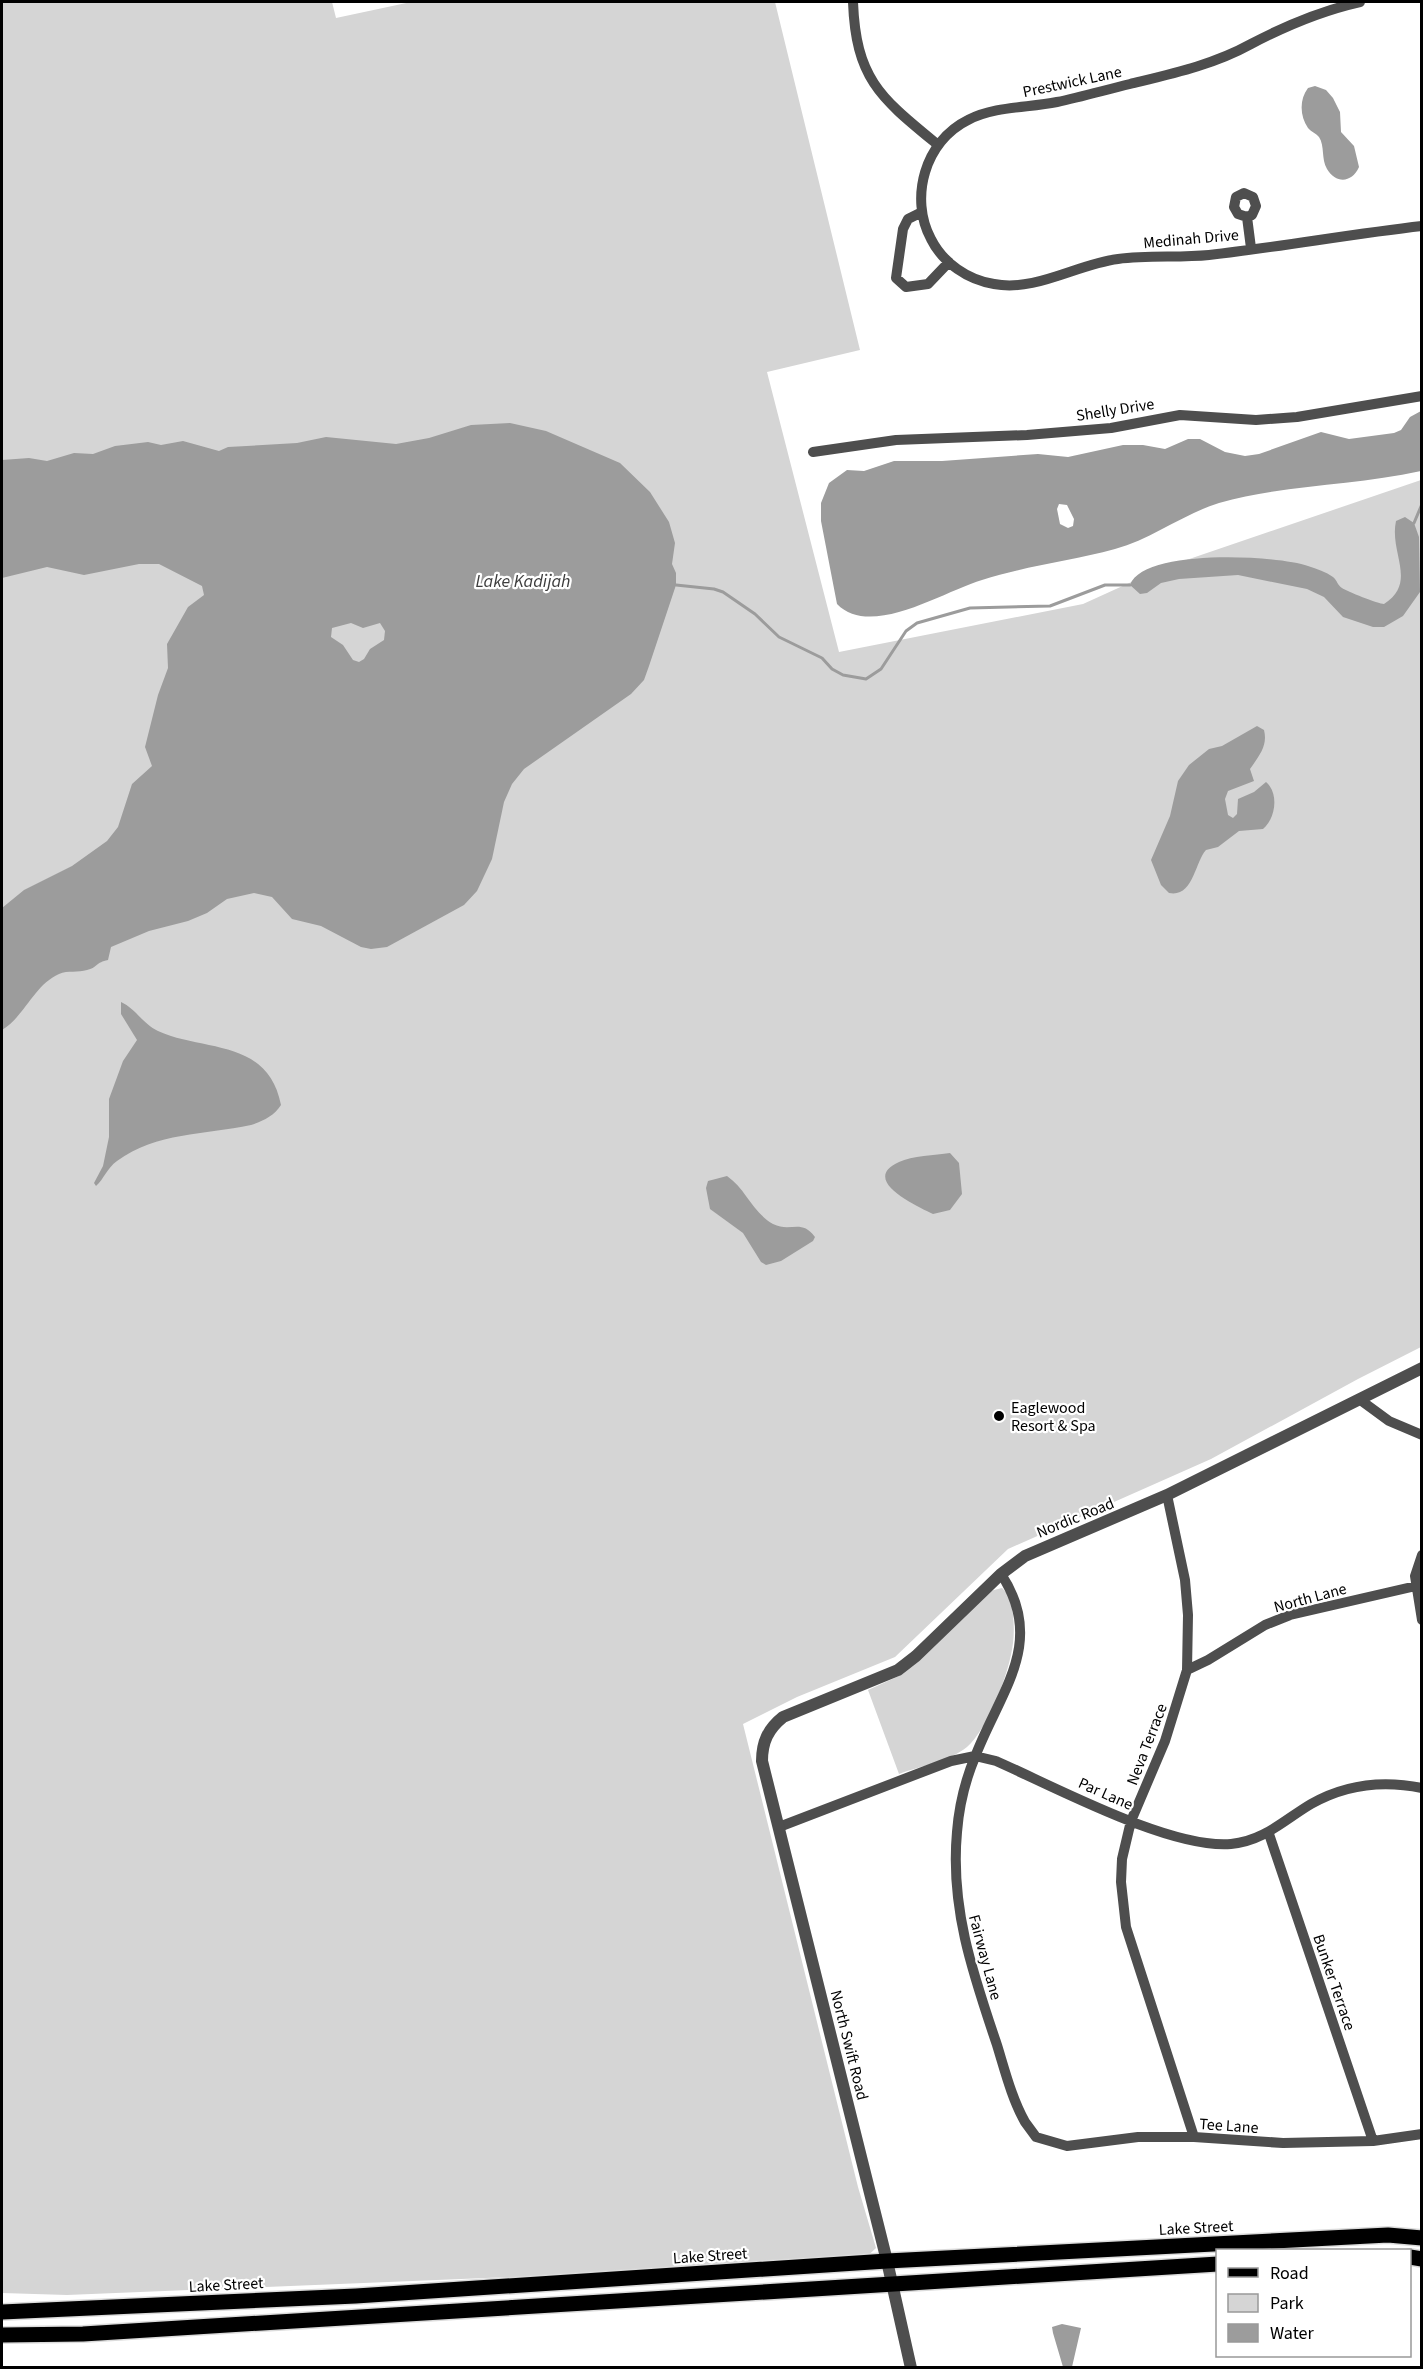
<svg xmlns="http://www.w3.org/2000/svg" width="1423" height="2369" viewBox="0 0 1423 2369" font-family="'Source Sans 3',sans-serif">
<rect width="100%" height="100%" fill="#fff"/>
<path fill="#d5d5d5" d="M2 2H332L336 18 411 2H775L860 350 767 372 839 652 1083 604 1160 569 1421 480V1347L1358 1379 1211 1459 1008 1549 895 1657 797 1697 743 1724 858 2187 876 2248 860 2263 67 2295 2 2293Z
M1002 1588 1011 1597C1013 1613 1015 1628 1013 1643 1010 1671 988 1729 967 1747 950 1761 920 1766 899 1774L868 1690 899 1676 990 1591Z"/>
<path fill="#9c9c9c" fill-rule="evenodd" d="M1315 86 1326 90 1333 98 1340 112 1341 132 1354 146 1359 167C1352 183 1336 184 1327 169 1321 159 1325 146 1319 137 1316 133 1311 132 1308 128 1300 116 1299 100 1308 88Z
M1421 411V471C1354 486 1286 484 1219 503 1183 514 1152 539 1115 549 1071 561 1025 566 982 580 944 591 871 639 837 604L821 521V503L829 483 847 470 864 471 894 461H942L1038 454 1068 457 1123 445H1143L1165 449 1188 439H1200L1225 452 1245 456 1259 454 1321 432 1349 439 1394 433 1401 430 1410 417ZM1059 504 1067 505 1074 519 1073 526 1068 528 1060 524 1057 509Z
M510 423 546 431 620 463 650 492 669 522 675 543 672 564 676 573V585L649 666 644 680 631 694 524 769 512 784 504 802 492 859 477 891 464 905 387 947 371 949 361 947 321 926 292 919 272 897 254 893 227 899 207 913 188 921 149 931 111 947 108 960C96 962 97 968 87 970 78 973 68 970 59 974 34 985 25 1016 2 1030V908L24 890 72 866 107 841 118 827 132 784 152 766 145 747 158 695 168 668 167 644 188 607 204 595 202 586 159 564H139L84 575 47 567 2 578V460L29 458 47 461 74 453 93 454 115 446 148 442 161 445 183 441 219 451 228 447 297 443 326 437 396 444 429 438 471 425ZM351 623 363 628 380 623 385 631 384 640 370 649 364 659 359 662 353 660 343 645 331 637 332 628Z
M1405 517 1414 523 1419 537 1420 592 1403 616 1384 627H1373L1343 617 1324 597 1307 589 1238 575 1179 579 1161 583 1147 593 1140 594 1130 585C1143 548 1277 555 1308 566 1317 569 1326 572 1333 577 1337 580 1338 586 1342 588 1346 591 1379 604 1384 604 1418 582 1389 553 1396 521Z
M1257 726 1264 730C1268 746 1259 756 1250 769L1254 781 1228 791 1225 799 1228 815 1233 818 1237 814 1238 799 1254 792 1266 782C1279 793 1276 818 1263 829L1239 831 1218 847 1206 850C1195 862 1193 898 1169 893L1161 885 1151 860 1170 816 1178 781 1189 765 1209 749 1222 746Z
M121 1002C135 1008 143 1024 158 1031 204 1052 268 1038 281 1105 274 1116 263 1121 251 1125 204 1135 157 1132 117 1161 107 1168 104 1179 96 1186L94 1183 103 1166 109 1137V1099L123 1061 137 1040 121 1014Z
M950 1153 959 1163 962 1194 950 1210 933 1214C917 1206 859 1180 899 1162 912 1156 935 1155 950 1153Z
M727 1176C746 1189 752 1212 773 1224 791 1233 801 1218 815 1237L813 1241 781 1261 766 1265 761 1262 743 1233 710 1209 706 1188 708 1181Z
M1062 2324 1081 2328 1072 2367H1063L1053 2333 1052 2327Z"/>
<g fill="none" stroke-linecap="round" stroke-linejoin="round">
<path stroke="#9c9c9c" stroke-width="3" d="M1414 523 1422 504
M676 585 714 589 723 592 755 614 779 637 822 658 832 669 843 675 866 679 881 669 906 631 917 623 970 608 1050 606 1105 585H1130"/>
<defs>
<path id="primary" d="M1410 2257 1422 2259
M2 2312 356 2296 887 2261 1388 2235 1422 2238
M2 2335 83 2334 1218 2264"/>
</defs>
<use href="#primary" stroke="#dbdbdb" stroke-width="18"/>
<path stroke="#4e4e4e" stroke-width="10" d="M853 2C856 80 881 98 938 145
M1360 2C1320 11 1287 25 1251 44 1213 65 1171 74 1130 84 1105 90 1081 97 1057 102 1028 108 995 106 968 120 925 141 909 198 931 239 943 263 968 280 994 284 1036 292 1077 264 1118 259 1149 255 1179 258 1209 255 1280 247 1351 234 1422 226
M922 212 908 219 903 229 896 278 906 287 928 284 949 262
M1247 217 1238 214 1234 207 1236 197 1244 193 1253 197 1256 206 1252 215 1247 217 1251 248
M813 452 896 440 1027 435 1111 428 1180 415 1256 420 1297 417 1422 396
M1359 1399 1389 1421 1422 1435
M1167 1495 1185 1580 1188 1615 1187 1670 1165 1741 1131 1821 1122 1859 1121 1882 1126 1927 1194 2137
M1422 1555 1415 1576 1422 1620
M1001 1574C1047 1643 999 1693 975 1757 965 1781 959 1806 957 1832 950 1908 973 1974 997 2045 1005 2071 1012 2099 1025 2122L1036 2137 1067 2146 1138 2137H1194L1283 2143 1373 2141 1422 2134
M1187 1670 1208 1660 1265 1625 1290 1615 1416 1586
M779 1827 951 1761 975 1756 996 1761C1055 1787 1170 1849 1231 1844 1264 1841 1284 1820 1311 1804 1346 1784 1383 1780 1422 1788
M1269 1834 1373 2141"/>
<path stroke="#4e4e4e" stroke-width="12" d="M911 2368 887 2261 762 1761C762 1742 768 1729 783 1717L898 1670 916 1656 1001 1574 1025 1556 1167 1495 1422 1368"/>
<use href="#primary" stroke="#000" stroke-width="15"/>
</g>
<circle fill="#000" stroke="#fff" stroke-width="2" cx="999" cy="1416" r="6"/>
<g text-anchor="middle" stroke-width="4.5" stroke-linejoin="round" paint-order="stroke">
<g font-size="16" fill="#000" stroke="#fff">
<text transform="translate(1072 81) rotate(-12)" y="6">Prestwick Lane</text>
<text transform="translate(1191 238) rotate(-5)" y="6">Medinah Drive</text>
<text transform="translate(1115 409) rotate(-9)" y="6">Shelly Drive</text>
<text transform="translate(1075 1517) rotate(-22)" y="6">Nordic Road</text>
<text transform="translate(1310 1597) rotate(-15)" y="6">North Lane</text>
<text transform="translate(1146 1744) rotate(-69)" y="6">Neva Terrace</text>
<text transform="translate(1106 1793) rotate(24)" y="6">Par Lane</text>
<text transform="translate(986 1957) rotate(75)" y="6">Fairway Lane</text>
<text transform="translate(1335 1982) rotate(71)" y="6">Bunker Terrace</text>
<text transform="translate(850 2045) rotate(76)" y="6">North Swift Road</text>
<text transform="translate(1229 2125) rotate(4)" y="6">Tee Lane</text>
<text transform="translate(1196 2227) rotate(-3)" y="6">Lake Street</text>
<text transform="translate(710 2255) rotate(-4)" y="6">Lake Street</text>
<text transform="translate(226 2284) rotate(-3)" y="6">Lake Street</text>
</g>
<g font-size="16" fill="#000" stroke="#fff" text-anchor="start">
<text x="1011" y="1413">Eaglewood<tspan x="1011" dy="18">Resort &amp; Spa</tspan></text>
</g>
<g font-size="18" font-style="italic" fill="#3d3d3d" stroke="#fff">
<text x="523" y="587">Lake Kadijah</text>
</g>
</g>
<rect width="1423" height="2369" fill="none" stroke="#000000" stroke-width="6"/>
<rect x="1216" y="2249" width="195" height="108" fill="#ffffff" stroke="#999999" stroke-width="1.5"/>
<rect x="1228" y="2268" width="30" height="9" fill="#000000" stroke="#999999" stroke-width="1.5"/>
<text x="1270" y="2279" font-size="18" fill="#000000">Road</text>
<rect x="1228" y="2294" width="30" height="18" fill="#d5d5d5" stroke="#999999" stroke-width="1.5"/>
<text x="1270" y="2309" font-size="18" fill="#000000">Park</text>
<rect x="1228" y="2324" width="30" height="18" fill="#9c9c9c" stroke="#999999" stroke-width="1.5"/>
<text x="1270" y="2339" font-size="18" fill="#000000">Water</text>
</svg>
